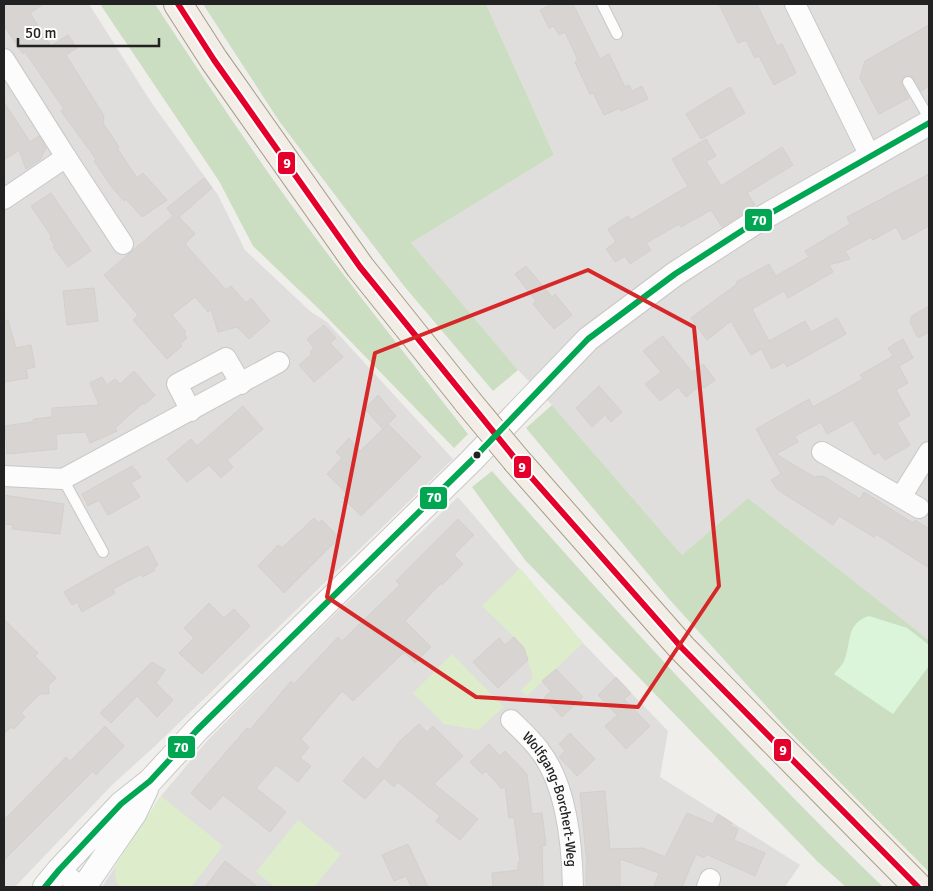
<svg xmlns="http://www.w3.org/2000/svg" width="933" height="891" viewBox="0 0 933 891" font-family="Signika,sans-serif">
<rect width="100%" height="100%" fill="#f0eeeb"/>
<path fill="#dfdedc" d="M4 4H89L151 102 218 195 245 250 311 312 327 322 453 459 154 747 112 785 15 887H4Z
M486 4H929V640L748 498 682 555 552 405 518 370 411 243 554 155Z
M458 497 583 643 668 731 660 777 800 865 785 887H102L161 796 208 740 289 658Z"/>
<path fill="#ddeccb" d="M520 568 583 643 527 696 521 690 533 678 524 647 482 606Z
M452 654 504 707 478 730 444 724 413 693Z
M161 796 223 846 191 887H120C114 879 114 872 117 863Z
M298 820 341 854 314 887H275L256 872Z"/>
<path fill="#cbdec1" d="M100 4H155C198 70 241 135 287 199 345 279 407 356 468 434L454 448 321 311 253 246 219 181Z
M203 4H486L554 155 411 243 518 370 493 391 404 286 279 121Z
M552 405 682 555 748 498 929 640V872L785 727 669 599 526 428Z
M492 471C618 614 746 754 883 887H846L818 862 525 560 472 487Z"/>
<path fill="#daf5da" d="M869 616 907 628 929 645V666L893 714 834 674C837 670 842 666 844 661 852 642 845 624 869 616Z"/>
<path fill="#d7d4d2" stroke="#d3d0cc" d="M4 4H43L30 13 51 46 68 35 77 48 66 55 104 116 103 123 119 147 117 148 137 178 143 173 167 200 142 217 126 199 124 201 111 186 94 161 96 159 61 111 64 109 25 52 23 54 4 26Z
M552 4H573L600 59 609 54 625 87 629 85 632 91 642 86 648 99 621 111 620 108 604 115 593 93 590 94 575 62 578 60 565 32 559 35 554 26 549 28 540 10Z
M719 4H757L777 46 782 44 796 73 774 85 759 56 755 58 746 40 738 43Z
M929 25V86L921 91 912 76H905L901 83 909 98 879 114 860 78 865 61Z
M730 87 745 113 701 139 686 114Z
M4 102 30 142 39 136 46 148 40 160 26 169 19 150 4 160Z
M706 139 716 156 706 161 721 186 782 147 793 165 747 193 755 205 722 227 711 210 681 227 679 224 646 243 651 250 630 264 625 256 615 262 606 249 616 242 608 229 628 216 631 220 688 186 672 159Z
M929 174V226L903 240 896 227 873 240 871 237 845 251 850 259 829 265 833 272 788 298 784 291 752 309 769 341 805 321 811 332 837 318 846 334 787 367 784 362 772 369 761 349 751 355 731 321 707 340 691 318 737 284 736 282 769 264 776 276 809 257 805 251 850 224 847 217Z
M204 178 212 188 179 217 195 234 185 244 226 290 231 286 246 303 251 298 270 321 249 339 237 327 218 332 211 309 208 312 195 297 172 315 186 332 184 334 187 338 180 344 182 346 167 359 133 320 138 315 104 275 173 216 167 208Z
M51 193 91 251 68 267 53 247 55 246 50 238 52 237 31 206Z
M526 266 552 297 555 294 572 315 554 329 533 304 536 301 515 274Z
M94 288 98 321 67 325 63 291Z
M929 306V332L918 338 910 322 912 316Z
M8 320 16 348 31 345 35 367 26 369 28 378 4 382V321Z
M324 325 336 338 330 343 343 357 314 382 299 365 312 354 310 352 314 348 307 339Z
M663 336 692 372 703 364 715 380 704 388 701 385 686 397 678 387 660 401 645 384 661 372 643 351Z
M903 339 913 358 899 366 908 383 896 390 910 415 897 423 910 445 885 460 879 452 874 455 853 420 827 434 821 422 795 436 798 442 776 454 814 477 823 476 860 499 864 492 913 523 915 520 929 529V568L876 534 874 537 839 516 833 525 778 490 771 480 781 474 756 429 809 399 813 407 863 379 860 375 893 356 888 348Z
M134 371 155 395 144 405 143 403 115 428 117 431 90 443 86 432 56 434 57 449 7 454 5 426 32 422 34 419 52 417V408L99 405 90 383 102 377 107 385 115 379 120 384Z
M599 386 622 412 611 422 605 415 592 427 576 408Z
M378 395 396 416 384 428 388 424 421 457 361 516 343 498 347 494 327 474 342 458 336 452 349 438 360 451 383 429 365 409Z
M243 406 263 429 227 460 233 467 221 478 209 465 187 482 167 459 191 439 197 446Z
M132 466 141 477 131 483 140 497 108 515 99 500 88 506 82 494Z
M4 495 64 504 60 534 12 529 13 525 4 524Z
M314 518 318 523 322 520 339 538 284 593 258 566 278 545 282 548Z
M458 519 474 535 454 555 463 564 442 585 441 583 405 621 431 647 415 663 405 653 402 654 353 701 342 691 301 739 309 747 300 758 311 766 298 782 276 765 256 788 286 812 270 832 223 795 210 810 191 793 247 728 250 730 291 681 294 684 338 637 342 641 400 585 396 581Z
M148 546 158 565 154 568 155 570 143 577 141 574 113 589 115 593 82 612 77 602 72 605 64 592 111 565Z
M209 603 224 618 234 609 250 626 202 674 179 653 194 638 184 628Z
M4 619 38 653 35 656 56 678 48 686 49 694H40L21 713 25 717 14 729 11 727 4 734Z
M514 637 524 648 528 660 498 688 473 662 499 638 505 645Z
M152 662 165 670 156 683 173 700 157 717 137 696 111 723 100 713Z
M556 669 583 697 562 717 544 698 551 691 542 681Z
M616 677 631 693 624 699 650 726 626 749 605 726 617 715 598 695Z
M419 724 427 732 433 726 463 756 434 784 478 819 460 840 436 821 440 816 398 782 394 787 384 778 365 799 343 781 363 757 378 770 400 741Z
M105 726 124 746 96 775 93 771 4 860V820L66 757 70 761Z
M570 733 595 759 577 776 559 757 565 751 559 744Z
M489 744 500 756 505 751 527 774 532 814 542 813 546 845 542 846 543 887H493L492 873 518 870V863L520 862 514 817 509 818 505 786 502 789 486 771 482 774 470 762Z
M605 791 610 849 643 848 665 857 687 813 713 824 718 814 732 823 730 826 738 829 734 840 765 853 755 876 706 854 704 858 696 854 682 887H654L659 873 620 859V886L618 887H586V865H587L580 793Z
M408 844 428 887H411L406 876 394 881 382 855Z
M225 861 258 887H205Z"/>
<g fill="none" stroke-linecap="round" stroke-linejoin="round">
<defs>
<path id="service" d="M602 4 617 34
M908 82 929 118
M63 479 103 552"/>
<g id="minor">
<path d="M795 4 870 156"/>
<path d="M4 59 66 157 4 199"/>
<path d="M66 157 123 244"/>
<path d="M191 411 177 384 226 358 241 384"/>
<path d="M822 452 919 508"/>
<path d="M4 476 63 479 279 362"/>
<path d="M901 497 929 452"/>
<path id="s1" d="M511 720C521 730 532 740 540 751 567 786 572 844 573 887"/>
<path d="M59 870 82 887"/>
<path d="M707 887 710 879"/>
</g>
<path id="tertiary" d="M45 887 59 870 121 804 150 781 197 730 471 461 588 339 675 274 757 221 929 123
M84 887 134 814 146 789"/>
<path id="primary" d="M178 4 214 60 360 267 468 402
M517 461 682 648 918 887"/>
</defs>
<use href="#service" stroke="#c9c8c7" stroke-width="12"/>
<use href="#minor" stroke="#c9c8c7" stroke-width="22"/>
<use href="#tertiary" stroke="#c9c8c7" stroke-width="26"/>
<use href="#primary" stroke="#a79c86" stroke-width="30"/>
<use href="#service" stroke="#fdfcfc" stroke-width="10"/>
<use href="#minor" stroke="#fdfcfc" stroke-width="20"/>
<use href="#tertiary" stroke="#fdfcfc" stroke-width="24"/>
<use href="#primary" stroke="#f3ede7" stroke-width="28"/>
<defs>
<path id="primary-bridge" d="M468 402 517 461"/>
</defs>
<use href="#primary-bridge" stroke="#a79c86" stroke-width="30" stroke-linecap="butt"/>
<use href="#primary-bridge" stroke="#f3ede7" stroke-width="28"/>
<defs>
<path id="bus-1" d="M178 4 214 60 360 267 517 461 682 648 918 887"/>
<path id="bus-2" d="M45 887 59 870 121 804 150 781 197 730 471 461 588 339 675 274 757 221 929 123"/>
</defs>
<use href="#bus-1" stroke="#fff" stroke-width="10"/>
<use href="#bus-2" stroke="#fff" stroke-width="10"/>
<use href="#bus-1" stroke="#e4002b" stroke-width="6"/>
<use href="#bus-2" stroke="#00a651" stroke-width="6"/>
</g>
<path fill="none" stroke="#d62828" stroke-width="4" stroke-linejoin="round" d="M588 270 694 327 719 586 638 707 476 697 327 597 375 353Z"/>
<circle fill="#222" stroke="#fff" stroke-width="2" cx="477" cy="455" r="4.5"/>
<g text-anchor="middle" stroke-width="4" stroke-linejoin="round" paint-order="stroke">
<g font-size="14" fill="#222" stroke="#fff">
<text dy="5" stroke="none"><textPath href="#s1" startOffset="92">Wolfgang-Borchert-Weg</textPath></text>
</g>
</g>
<g stroke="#fff" stroke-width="2">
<rect x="277" y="151" width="19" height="24" rx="5" fill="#e4002b"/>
<rect x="744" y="208" width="29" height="24" rx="5" fill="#00a651"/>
<rect x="513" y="455" width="19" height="24" rx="5" fill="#e4002b"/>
<rect x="419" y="486" width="29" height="24" rx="5" fill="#00a651"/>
<rect x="167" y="735" width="29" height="24" rx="5" fill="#00a651"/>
<rect x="773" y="738" width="19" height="24" rx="5" fill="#e4002b"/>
</g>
<g font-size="14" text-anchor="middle" font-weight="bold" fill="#fff">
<text x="287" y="168">9</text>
<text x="759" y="225">70</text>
<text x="522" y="472">9</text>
<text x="434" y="502">70</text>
<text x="181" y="752">70</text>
<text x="783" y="755">9</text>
</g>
<rect width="933" height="891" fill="none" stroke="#222222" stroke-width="10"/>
<path d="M18 38v8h141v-8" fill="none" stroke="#222222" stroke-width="2.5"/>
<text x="25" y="38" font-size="15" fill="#222222" stroke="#ffffff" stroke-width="4" paint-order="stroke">50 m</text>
</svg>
